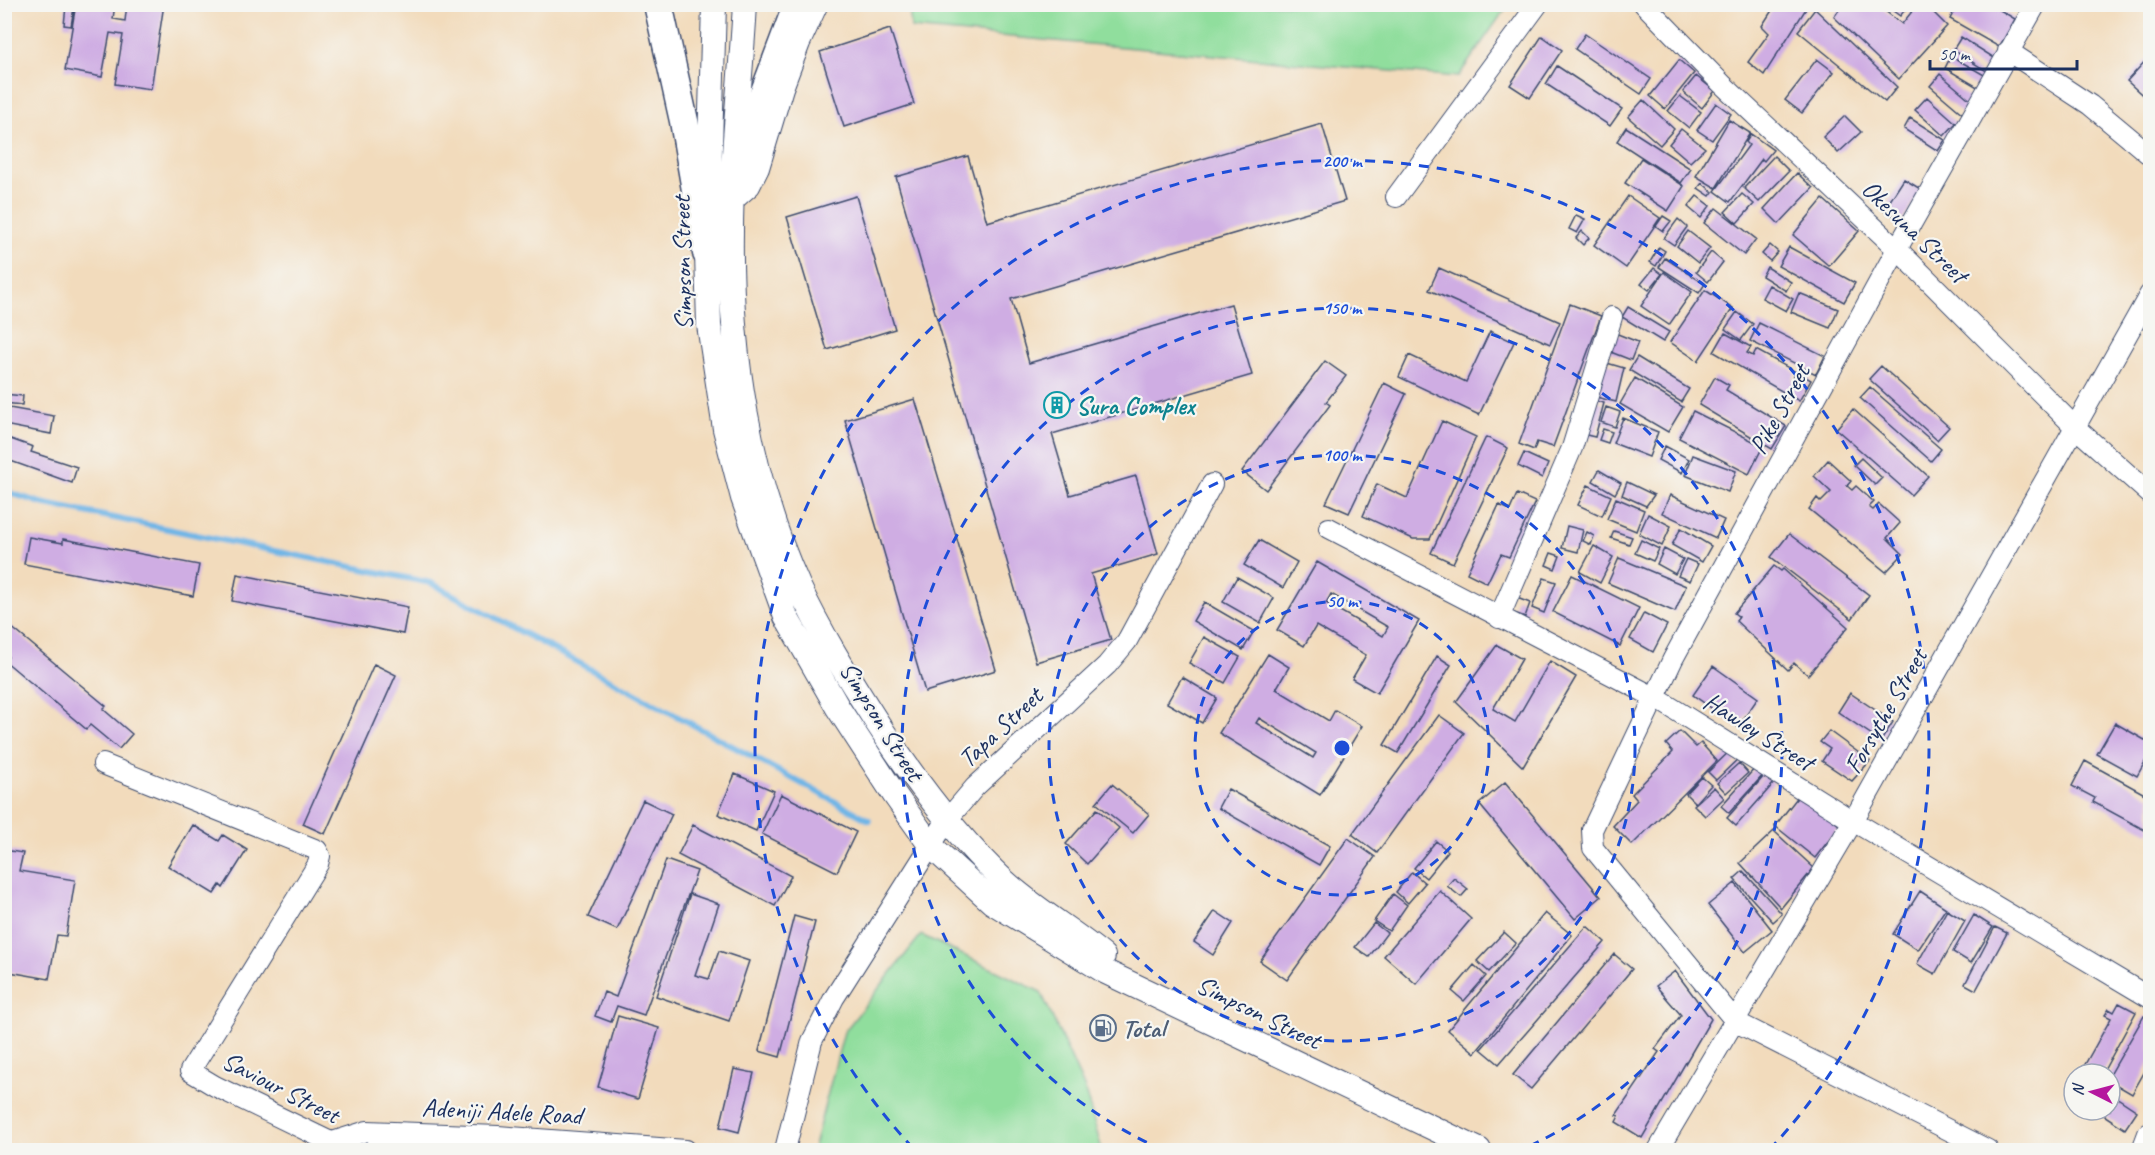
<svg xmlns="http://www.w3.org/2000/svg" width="2155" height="1155" viewBox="0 0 2155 1155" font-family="Caveat,sans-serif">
<rect width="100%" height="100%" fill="#f6f6f2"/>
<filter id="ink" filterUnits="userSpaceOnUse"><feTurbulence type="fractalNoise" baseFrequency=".0167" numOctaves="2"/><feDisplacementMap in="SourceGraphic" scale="12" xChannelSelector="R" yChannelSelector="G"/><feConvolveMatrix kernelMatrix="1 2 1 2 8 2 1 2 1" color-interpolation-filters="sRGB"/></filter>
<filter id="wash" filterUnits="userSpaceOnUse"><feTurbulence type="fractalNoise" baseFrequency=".008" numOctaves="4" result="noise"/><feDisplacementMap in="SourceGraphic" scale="24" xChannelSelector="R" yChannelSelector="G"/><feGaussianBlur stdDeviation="1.35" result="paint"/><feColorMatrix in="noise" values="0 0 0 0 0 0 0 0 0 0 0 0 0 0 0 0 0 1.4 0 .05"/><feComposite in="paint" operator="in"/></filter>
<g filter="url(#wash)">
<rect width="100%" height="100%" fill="#f2dbbc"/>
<path fill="#90de9d" stroke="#56867e" stroke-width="1.5" d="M909 5V4L1508 5 1458 77 911 28Z
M921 935 1041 992 1084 1087 1102 1150H813L844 1032Z"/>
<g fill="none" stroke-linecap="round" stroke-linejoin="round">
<path stroke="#70b5e6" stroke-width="6" d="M4 491 41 503 431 583 869 820"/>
</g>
<g id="blocks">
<path fill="#cfade3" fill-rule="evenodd" d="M76 4H115L113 19 125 21 127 4H164L151 89 115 84 123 35 110 33 102 77 65 70Z
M1776 4H1809L1764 75 1748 62 1769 33 1762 26Z
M1843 4H1876L1902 24 1918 4H1925L1947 26 1899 79 1834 17Z
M1958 4H1990L2015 19 1999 47 1950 19Z
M1885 5H1909L1900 16Z
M66 6 74 7 71 26 64 25Z
M1815 9 1897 87 1885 102 1798 31Z
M890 29 914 104 844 127 820 52Z
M1585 34 1651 79 1641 94 1575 49Z
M1542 36 1562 50 1530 98 1510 85Z
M1961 37 1996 59 1988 72 1953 50Z
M1951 56 1986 76 1979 88 1945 68Z
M2148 58 2150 60V102L2127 81Z
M1817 59 1834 72 1802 113 1785 100Z
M1679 60 1694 73 1665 109 1650 96Z
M1557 66 1622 109 1610 126 1546 84Z
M1940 74 1974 103 1964 115 1930 86Z
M1696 76 1715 91 1702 108 1683 92Z
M1680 96 1701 112 1689 128 1668 111Z
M1927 97 1956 123 1944 136 1915 110Z
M1643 100 1674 129 1660 145 1628 117Z
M1716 103 1731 114 1712 140 1697 130Z
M1845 116 1861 132 1838 153 1823 137Z
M1910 118 1945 140 1938 151 1904 129Z
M1729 120 1750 133 1716 188 1696 176Z
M1322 124 1345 201 1011 299 1029 363 1231 304 1252 375 1052 434 1070 495 1136 476 1158 554 1091 574 1111 640 1036 662 896 177 968 156 987 222Z
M1626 127 1691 169 1681 183 1617 141Z
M1681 129 1705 148 1690 162 1669 144Z
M1751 134 1773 150 1764 161 1762 159 1730 202 1715 191 1749 145 1746 142Z
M1774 156 1789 171 1759 202 1744 188Z
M1641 158 1684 186 1668 211 1625 183Z
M1797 173 1813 188 1779 224 1764 209Z
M1904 179 1922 190 1902 221 1884 210Z
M1702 183 1713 192 1710 196 1698 188Z
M1742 194 1754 204 1737 223 1725 212Z
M856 196 895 329 827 350 787 217Z
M1628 196 1660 218 1626 268 1594 245Z
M1697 196 1710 206 1701 218 1688 207Z
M1823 199 1859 231 1829 266 1793 235Z
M1716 208 1756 239 1744 255 1704 223Z
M1576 215 1585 219 1577 233 1569 229Z
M1663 216 1671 221 1663 231 1656 226Z
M1678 219 1687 227 1674 245 1664 238Z
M1582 231 1589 238 1583 245 1576 238Z
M1688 231 1710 248 1698 263 1677 246Z
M1770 245 1778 252 1770 261 1762 254Z
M1659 247 1665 251 1656 266 1650 262Z
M1789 247 1855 283 1844 302 1778 266Z
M1711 252 1723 262 1708 282 1696 272Z
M1665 258 1705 284 1699 293 1659 267Z
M1767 267 1791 282 1786 291 1762 276Z
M1439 268 1560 322 1550 344 1429 290Z
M1654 268 1662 274 1649 290 1641 284Z
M1664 272 1692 292 1669 325 1641 306Z
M1769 285 1793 299 1786 311 1762 298Z
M1705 290 1733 308 1698 361 1670 342Z
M1799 293 1838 309 1830 328 1791 312Z
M1570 304 1601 316 1553 447 1537 442 1534 450 1519 444Z
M1628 307 1669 332 1663 342 1622 317Z
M1737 312 1753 324 1741 340 1725 329Z
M1759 323 1825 356 1816 374 1750 341Z
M1490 331 1514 342 1479 415 1399 377 1409 355 1466 382Z
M1610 331 1638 342 1631 360 1603 349Z
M1725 333 1751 347 1747 353 1753 356 1756 350 1796 372 1792 380 1797 382 1801 374 1811 380 1799 401 1714 352Z
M1637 357 1689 389 1681 402 1629 370Z
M1325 361 1346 376 1326 402 1330 405 1266 490 1242 471Z
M1600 361 1624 368 1616 402 1592 396Z
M1881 366 1949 427 1937 440 1869 379Z
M1715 377 1729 385 1726 390 1786 426 1772 449 1699 405Z
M1635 378 1683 407 1668 432 1620 404Z
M1384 383 1406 394 1349 513 1326 503Z
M1870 387 1941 449 1931 461 1860 398Z
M4 394 23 396 22 405 4 403Z
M915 399 996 670 925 692 845 420Z
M1591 400 1604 403 1595 437 1582 434Z
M4 407 54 416 51 434 4 425Z
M1606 407 1620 412 1615 427 1601 422Z
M1853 409 1928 476 1911 495 1836 429Z
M1693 411 1763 446 1749 474 1679 438Z
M1623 418 1658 432 1649 457 1613 443Z
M1442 421 1476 437 1430 539H1413L1363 516 1377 484 1407 498Z
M1603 429 1612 432 1608 443 1599 440Z
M5 437 33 447 31 452 77 467 72 483 5 459Z
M1486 437 1508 448 1453 563 1431 553Z
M1665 446 1689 459 1682 473 1658 460Z
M1524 453 1548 464 1542 478 1518 466Z
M1693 455 1736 471 1728 492 1685 475Z
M1861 458 1882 478 1875 485 1854 465Z
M1828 460 1851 481 1847 486 1852 490 1856 486 1874 502 1869 507 1873 510 1879 504 1900 523 1887 538 1903 554 1886 572 1809 509 1817 498 1821 502 1831 492 1814 476Z
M1599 470 1621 483 1615 494 1593 481Z
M1627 482 1654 495 1646 506 1622 495Z
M1588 485 1611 496 1602 516 1578 505Z
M1517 494 1535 502 1509 557 1501 554 1487 583 1467 573 1499 505 1510 510Z
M1670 495 1724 520 1716 538 1662 513Z
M1616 498 1644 510 1636 531 1607 519Z
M1648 514 1671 526 1662 546 1639 534Z
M1567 526 1583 530 1578 552 1562 548Z
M1681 528 1711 546 1702 562 1672 545Z
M1614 531 1632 537 1629 544 1611 538Z
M1587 532 1594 536 1591 545 1583 541Z
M1789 534 1869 595 1852 619 1771 557Z
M29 537 63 543V539L199 565 193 596 24 564Z
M1259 540 1297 562 1283 588 1244 565Z
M1641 540 1659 549 1653 561 1635 553Z
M1594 546 1613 557 1600 583 1580 572Z
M1664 549 1683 559 1675 574 1657 564Z
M1551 553 1560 556 1555 569 1546 565Z
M1619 558 1686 586 1675 612 1608 583Z
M1686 559 1698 564 1690 581 1678 576Z
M1317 562 1419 621 1377 693 1352 679 1366 655 1316 626 1304 646 1277 630ZM1331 594 1388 627 1383 636 1326 603Z
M1774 566 1781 571 1783 569 1848 627 1808 675 1794 663 1788 670 1736 621 1739 617 1734 613Z
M237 574 408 607 403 634 232 601Z
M1572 575 1639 608 1620 646 1553 612Z
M1237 577 1274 598 1260 623 1223 602Z
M1544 578 1556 582 1544 613 1532 608Z
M1517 598 1530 603 1525 617 1512 612Z
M1204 602 1254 631 1243 650 1193 621Z
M1644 613 1667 625 1653 652 1630 639Z
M4 621 106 706 103 709 132 734 119 749 90 725 86 729 5 661 8 657 4 654Z
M1204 637 1240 657 1225 683 1189 663Z
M1497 645 1522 659 1493 709 1515 722 1550 661 1576 677 1523 767 1456 702Z
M1268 654 1289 667 1276 689 1329 721 1335 710 1362 726 1320 795 1219 733ZM1259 718 1316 753 1313 758 1256 723Z
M1437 656 1451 665 1398 753 1384 745Z
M374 664 396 675 325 834 303 824Z
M1713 666 1758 698 1738 727 1693 695Z
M1182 677 1217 698 1202 723 1167 703Z
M1850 693 1893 722 1881 741 1838 712Z
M1439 715 1464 733 1377 853 1352 834Z
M2115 723 2150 743V753L2137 776 2097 754Z
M1680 731 1696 747 1701 743 1717 761 1632 845 1613 826 1637 800 1632 794 1673 752 1666 744Z
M1829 731 1870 761 1852 781 1822 761 1830 749 1820 742Z
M1734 747 1742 755 1716 780 1708 772Z
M2085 761 2150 797V833L2093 802 2095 798 2072 786Z
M1739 763 1748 773 1726 793 1717 783Z
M1756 767 1764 774 1729 813 1721 806Z
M735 774 774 791 756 831 718 814Z
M1765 775 1774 783 1736 826 1727 818Z
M1702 777 1711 785 1695 803 1686 794Z
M1505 782 1601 897 1575 919 1479 804Z
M1112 784 1149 814 1133 833 1096 803Z
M1714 787 1724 798 1705 816 1694 805Z
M1228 789 1330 846 1319 865 1218 808Z
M781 794 856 832 837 872 762 834Z
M1800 794 1840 826 1815 858 1775 826Z
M643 800 672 814 617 930 588 917Z
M1097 809 1119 828 1087 864 1066 844Z
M193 825 219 841 223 835 247 850 223 888 220 885 214 894 168 866Z
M693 825 791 876 775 906 678 855Z
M1774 831 1814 868 1781 908 1740 863Z
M1348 838 1375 857 1287 980 1260 961Z
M1436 841 1448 851 1426 878 1414 868Z
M4 850 23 853 19 871 75 880 66 936 57 935 49 979 4 971Z
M666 860 697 871 644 1015 617 1006 611 1022 595 1016 604 992 616 997Z
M1743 871 1782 914 1773 922 1734 879Z
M1412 872 1425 883 1408 903 1396 892Z
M1454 878 1468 889 1461 897 1447 886Z
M1735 883 1772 930 1745 952 1708 905Z
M1440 891 1471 919 1416 984 1384 956Z
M1920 891 1946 908 1918 950 1893 934Z
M690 894 719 904 695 975 709 979 719 951 749 961 729 1021 656 996Z
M1393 894 1407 905 1389 931 1374 921Z
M1947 910 1965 921 1935 974 1917 964Z
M1215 911 1233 923 1213 955 1194 942Z
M1545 913 1572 935 1475 1053 1448 1030Z
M1974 915 1993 927 1971 963 1953 952Z
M794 916 815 922 780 1057 759 1051Z
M1374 923 1387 933 1369 957 1355 947Z
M1587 926 1605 942 1499 1064 1481 1049Z
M1995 927 2007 933 1976 990 1965 984Z
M1504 932 1516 943 1489 972 1477 961Z
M1614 954 1632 969 1531 1089 1513 1075Z
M1474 965 1486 976 1464 1001 1452 991Z
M1675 971 1711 1019 1642 1138 1616 1122 1619 1116 1616 1115 1659 1052 1655 1049 1681 1015 1656 986Z
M2119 1003 2136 1012 2102 1074H2094L2083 1068 2111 1018 2105 1015 2109 1009 2114 1012Z
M618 1016 659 1028 638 1099 598 1087Z
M2144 1016 2150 1019V1062L2132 1094 2110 1081V1075Z
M734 1069 754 1073 739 1132 720 1127Z
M2110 1093 2137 1111 2125 1129 2096 1110H2110Z"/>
</g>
</g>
<g filter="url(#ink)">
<use href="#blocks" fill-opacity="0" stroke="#3b496c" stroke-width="1.5"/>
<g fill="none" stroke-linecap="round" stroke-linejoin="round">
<defs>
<path id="minor" d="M1644 4 1722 84 1897 249 2077 429 2150 494
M2008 51 2090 105 2150 155
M1396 197 1538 4
M733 201 750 186 759 168 783 88 800 43 818 4
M1329 528 1656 698 1853 821 2150 998
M1499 618 1572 448 1612 317
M103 764 317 850 320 856 318 864 190 1071 215 1086 347 1150
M326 1144 367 1131 498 1136 686 1150
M373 1150 383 1148 442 1150
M785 1150 812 1041 834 998 947 820 975 787 1107 665 1127 641 1212 484
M1658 1150 1853 821 2150 294
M1988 1150 1736 1022 1593 848 1592 830 1673 659 1897 249 2036 4"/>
<path id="major" d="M714 4 707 253 709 325 725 429 743 498 786 617 838 708 894 794 931 846 992 902 1106 972 1479 1150
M745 4C741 80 731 156 731 231 729 350 749 476 798 585 820 632 848 677 876 721 913 778 954 834 1004 881 1034 909 1072 930 1103 956
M2144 1150 2150 1134"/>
<path id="highway" d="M658 4 684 121 707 253
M734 174 798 4"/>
</defs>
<use href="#minor" stroke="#3b496c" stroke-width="22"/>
<use href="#major" stroke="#3b496c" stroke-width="26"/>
<use href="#highway" stroke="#3b496c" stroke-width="31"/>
<use href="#minor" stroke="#fff" stroke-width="20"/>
<use href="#major" stroke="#fff" stroke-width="24"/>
<use href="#highway" stroke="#fff" stroke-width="28"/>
</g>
</g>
<g fill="none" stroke="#1d4ed8" stroke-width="3" stroke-dasharray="10 8">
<circle cx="1342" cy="748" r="147"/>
<circle cx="1342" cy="748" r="293"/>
<path d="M1163 1150A440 440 0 1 1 1521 1150"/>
<path d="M913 1148A587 587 0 1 1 1771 1148"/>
</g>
<defs>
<symbol id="building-ring" viewBox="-11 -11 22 22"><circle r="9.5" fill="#f6f6f2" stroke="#0f9aa8" stroke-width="1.5"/><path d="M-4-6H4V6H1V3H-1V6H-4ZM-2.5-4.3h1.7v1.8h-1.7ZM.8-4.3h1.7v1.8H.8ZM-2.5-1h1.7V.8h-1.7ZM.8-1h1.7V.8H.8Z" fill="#0f9aa8"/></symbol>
<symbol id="fuel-ring" viewBox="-11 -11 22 22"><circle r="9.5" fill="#f6f6f2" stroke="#5c6f8a" stroke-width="1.5"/><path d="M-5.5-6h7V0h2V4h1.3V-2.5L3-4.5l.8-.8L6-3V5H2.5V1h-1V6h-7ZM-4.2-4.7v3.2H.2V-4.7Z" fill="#5c6f8a"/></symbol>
</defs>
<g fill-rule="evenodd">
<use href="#building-ring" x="1042" y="390" width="30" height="30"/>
<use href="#fuel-ring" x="1088" y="1013" width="30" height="30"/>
</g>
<g text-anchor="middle" stroke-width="4.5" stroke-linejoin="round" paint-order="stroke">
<g font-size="26" fill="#1b2f5e" stroke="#f6f6f2">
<text transform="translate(1915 231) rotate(44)" y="9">Okesuna Street</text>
<text transform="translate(682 263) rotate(-91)" y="9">Simpson Street</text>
<text transform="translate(1779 409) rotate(-61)" y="9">Pike Street</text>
<text transform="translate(1885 711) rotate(-60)" y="9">Forsythe Street</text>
<text transform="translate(882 721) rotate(58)" y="9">Simpson Street</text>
<text transform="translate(1000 727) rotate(-43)" y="9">Tapa Street</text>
<text transform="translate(1759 731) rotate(32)" y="9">Hawley Street</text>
<text transform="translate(1259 1012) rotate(26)" y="9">Simpson Street</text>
<text transform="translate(281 1087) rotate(27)" y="9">Saviour Street</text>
<text transform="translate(502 1111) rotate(3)" y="9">Adeniji Adele Road</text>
</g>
<g font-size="26" font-weight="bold" fill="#0d838f" stroke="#f6f6f2" text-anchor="start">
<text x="1076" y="414">Sura Complex</text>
</g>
<g font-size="26" font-weight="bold" fill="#4e5e75" stroke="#f6f6f2" text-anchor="start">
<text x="1122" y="1037">Total</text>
</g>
</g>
<circle cx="1342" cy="748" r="9" fill="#1d4ed8" stroke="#f6f6f2" stroke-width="3"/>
<g font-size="18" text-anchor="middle" font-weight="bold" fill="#1d4ed8" stroke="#f6f6f2" stroke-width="4.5" stroke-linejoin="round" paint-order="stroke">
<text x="1342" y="167">200 m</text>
<text x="1342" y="314">150 m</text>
<text x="1342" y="461">100 m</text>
<text x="1342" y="607">50 m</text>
</g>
<rect width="2155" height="1155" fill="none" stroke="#f6f6f2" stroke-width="24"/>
<g transform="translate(2092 1092) rotate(276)"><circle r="28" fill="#f6f6f2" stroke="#9ea6b7" stroke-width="1.5"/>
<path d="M0-4.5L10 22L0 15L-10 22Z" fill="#b5179e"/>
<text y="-9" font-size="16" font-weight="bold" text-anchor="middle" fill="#1b2f5e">N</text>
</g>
<path d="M1930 60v9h147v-9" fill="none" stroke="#1b2f5e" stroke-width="3"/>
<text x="1939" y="60" font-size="18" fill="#1b2f5e" stroke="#f6f6f2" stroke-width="4.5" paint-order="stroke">50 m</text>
</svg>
